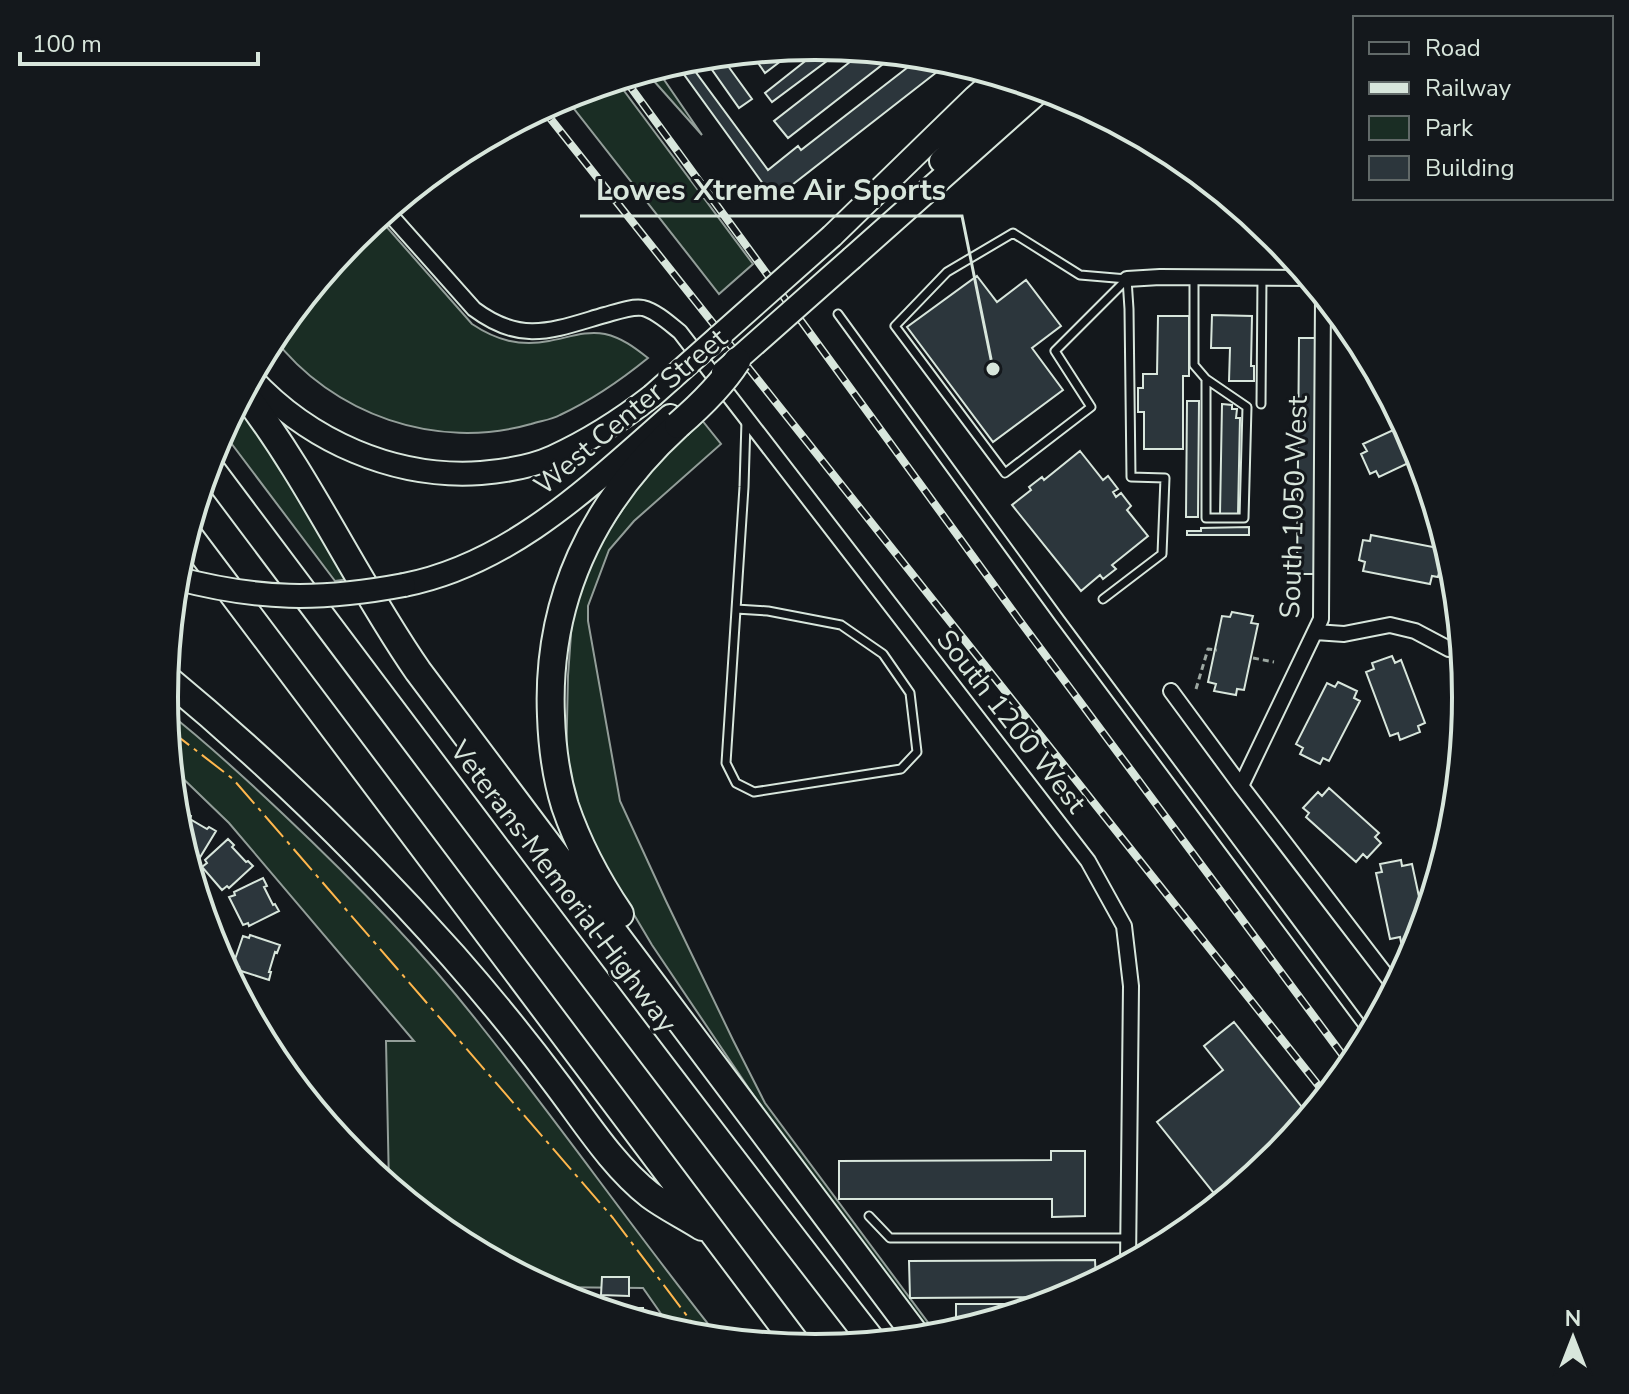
<svg xmlns="http://www.w3.org/2000/svg" width="1629" height="1394" viewBox="0 0 1629 1394" font-family="'Nunito Sans',sans-serif">
<rect width="100%" height="100%" fill="#14181c"/>
<path fill="#1a2d24" stroke="#939e99" stroke-width="2" d="M656 68 702 135 645 71Z
M616 80 753 264 719 294 564 96Z
M378 217 472 324C496 340 520 347 549 341 567 338 586 330 605 334 622 338 634 347 648 358 621 380 592 400 560 415 551 420 540 421 531 424 437 451 332 415 273 337L354 236Z
M238 401 349 579 335 581 222 431Z
M701 419 721 444 634 521 609 550 588 606V621L620 801 666 901 733 1040 765 1103 938 1336 927 1337 772 1123 652 945 601 859 580 809 566 766 568 676 572 620 581 589 599 545 644 477Z
M165 710C206 742 245 778 283 814 353 880 422 950 481 1026 563 1129 638 1236 720 1339L687 1335 673 1331 643 1288 543 1287 452 1238 389 1186 386 1041H414L229 823 170 766Z"/>
<path fill="#2c363c" stroke="#d8e6dc" stroke-width="2" d="M823 47 843 49 772 102 765 93Z
M798 48 765 73 756 60 768 51Z
M864 51 896 54 788 138 774 121Z
M720 55 752 99 739 108 703 57Z
M921 57 951 61 774 199 675 62 686 59 768 170 798 146 801 150Z
M977 276 997 302 1026 280 1061 326 1032 348 1063 390 993 442 907 327Z
M1212 315 1252 316 1251 366H1254V381H1229L1230 348H1211Z
M1158 316H1189V376H1183V449H1144V412H1138V388H1143V374H1157Z
M1299 338H1316L1314 574H1297Z
M1187 401H1199L1198 517H1186Z
M1222 404 1232 405V409H1237L1236 418H1240L1238 514H1220Z
M1404 425 1416 448 1419 458 1379 477 1376 471 1370 474 1361 454 1367 451 1363 444Z
M1080 451 1103 480 1108 476 1118 489 1113 492 1116 497 1121 493 1131 506 1127 510 1148 536 1112 565 1116 569 1103 579 1100 575 1081 591 1012 505 1031 490 1029 487 1042 477 1044 480Z
M1249 527V535H1187V531H1201V528Z
M1371 535 1438 548 1436 555 1443 556 1438 577 1432 576 1430 584 1363 571 1365 562 1359 560 1363 540 1370 541Z
M1232 612 1253 616 1251 623 1258 624 1244 690 1237 689 1236 695 1214 691 1216 684 1208 682 1222 616 1230 617Z
M1392 656 1395 663 1401 660 1425 723 1418 726 1420 732 1400 740 1398 733 1390 736 1366 672 1374 669 1372 663Z
M1338 682 1357 691 1354 698 1360 701 1329 761 1323 758 1320 764 1300 754 1303 748 1296 744 1327 683 1335 687Z
M1329 788 1379 833 1375 837 1381 843 1367 858 1363 854 1356 862 1306 817 1309 813 1303 808 1318 792 1322 796Z
M184 812 191 816 190 819 207 829 209 827 216 831 199 859 196 857 193 862 187 859 176 824Z
M228 839 234 845 232 847 246 862 248 861 253 866 229 888 227 886 222 890 202 867 207 863 205 860Z
M1401 860 1402 866 1412 864 1424 920 1418 939 1401 942 1400 937 1390 939 1376 873 1382 872 1380 864Z
M263 878 267 886 264 887 273 905 275 904 279 911 249 926 248 923 243 925 229 897 235 895 234 892Z
M250 935 280 945 277 953 275 952 269 972H271L269 980 238 970 239 967 233 965 243 936 249 938Z
M229 975 232 979 235 977 255 1002 248 1008 245 1006Z
M1234 1022 1309 1116 1274 1158 1221 1202 1157 1122 1223 1070 1204 1046Z
M1051 1151H1085V1216L1052 1217V1199H839V1161L1051 1160Z
M1095 1260 1096 1281 1065 1297 910 1298 909 1261Z
M602 1277H629V1296L601 1295Z
M956 1304H1045L956 1331Z
M622 1308H643V1322L622 1316Z"/>
<g fill="none" stroke-linecap="round" stroke-linejoin="round">
<defs>
<path id="service" d="M1013 233 1080 275 1127 279 1055 351 1091 407 1005 473 895 326 947 272Z
M1194 277V365L1206 379V518H1244L1247 407 1206 379
M838 314 1060 619 1369 1034
M1261 404 1262 277
M1103 599 1162 554 1165 478 1131 477 1129 309 1127 279
M736 609 768 611 841 625 883 654 910 693 917 752 901 769 754 792 736 783 726 763 744 487 746 421
M869 1216 890 1238H1128"/>
<path id="minor" d="M386 210 474 309C522 345 553 330 605 315 616 312 632 306 643 308 656 311 670 324 680 332L1088 861 1124 926 1131 986 1128 1264
M1127 279 1160 277 1309 278
M1323 296 1321 619 1241 786 1392 983H1396
M1315 632 1344 634 1390 625 1415 631 1449 649 1461 650
M1462 658V734
M1171 691 1241 786
M203 913 208 931"/>
<path id="primary" d="M941 161 982 120 1023 83
M832 236 975 97 999 76
M852 258 1042 89
M251 378C309 441 394 479 481 473 505 471 531 467 553 457 588 441 621 420 652 396
M404 585C511 564 591 485 670 416"/>
<path id="motorway" d="M243 392C310 479 355 580 418 671L918 1338
M208 465C428 759 648 1052 873 1342
M187 533 799 1347
M165 677C268 762 364 856 453 956 489 997 524 1040 556 1083 585 1121 612 1165 650 1195 666 1207 685 1216 702 1227
M620 914C597 880 578 844 565 806 556 777 552 746 551 716 546 600 593 503 678 425"/>
</defs>
<use href="#service" stroke="#d8e6dc" stroke-width="11"/>
<use href="#minor" stroke="#d8e6dc" stroke-width="18"/>
<use href="#primary" stroke="#d8e6dc" stroke-width="26"/>
<use href="#motorway" stroke="#d8e6dc" stroke-width="30"/>
<path stroke="#9da8a2" stroke-width="3" stroke-dasharray="6 4" stroke-linecap="butt" d="M1253 658 1274 662
M1196 689 1208 649 1217 650"/>
<use href="#service" stroke="#14181c" stroke-width="7"/>
<use href="#minor" stroke="#14181c" stroke-width="14"/>
<use href="#primary" stroke="#14181c" stroke-width="22"/>
<use href="#motorway" stroke="#14181c" stroke-width="26"/>
<defs>
<path id="rail" d="M624 78 1020 621 1350 1065
M542 108 1326 1095"/>
</defs>
<use href="#rail" stroke="#d8e6dc" stroke-width="8"/>
<use href="#rail" stroke="#14181c" stroke-width="5" stroke-dasharray="15" stroke-linecap="butt"/>
<defs>
<path id="primary-bridge" d="M723 372 852 258
M652 396 832 236
M175 578C259 600 319 601 404 585"/>
<path id="motorway-bridge" d="M678 425C700 406 721 386 737 361"/>
</defs>
<use href="#primary-bridge" stroke="#d8e6dc" stroke-width="26" stroke-linecap="butt"/>
<use href="#motorway-bridge" stroke="#d8e6dc" stroke-width="30" stroke-linecap="butt"/>
<use href="#primary-bridge" stroke="#14181c" stroke-width="22"/>
<use href="#motorway-bridge" stroke="#14181c" stroke-width="26"/>
<path stroke="#ffb74d" stroke-width="2" stroke-dasharray="28 6 4 6" stroke-linecap="butt" d="M167 728 233 779 613 1218 703 1337"/>
</g>
<g text-anchor="middle" stroke-width="6" stroke-linejoin="round" paint-order="stroke">
<g font-size="28" fill="#d8e6dc" stroke="#14181c">
<text transform="translate(630 411) rotate(-40)" y="10">West Center Street</text>
<text transform="translate(1293 507) rotate(-88)" y="10">South 1050 West</text>
<text transform="translate(1012 721) rotate(52)" y="10">South 1200 West</text>
<text transform="translate(564 886) rotate(53)" y="10">Veterans Memorial Highway</text>
</g>
</g>
<path d="M0 0H1629V1394H0ZM178 697a637 637 0 1 1 1274 0a637 637 0 1 1-1274 0Z" fill="#14181c" fill-rule="evenodd"/>
<path fill="none" stroke="#d8e6dc" stroke-width="4" d="M178 697a637 637 0 1 1 1274 0a637 637 0 1 1-1274 0Z"/>
<path fill="none" stroke="#d8e6dc" stroke-width="3" d="M993 369L962 216H580"/>
<circle fill="#d8e6dc" stroke="#14181c" stroke-width="3" cx="993" cy="369" r="8"/>
<g font-size="30" text-anchor="middle" font-weight="bold" fill="#d8e6dc" stroke="#14181c" stroke-width="6" stroke-linejoin="round" paint-order="stroke">
<text x="771" y="200">Lowes Xtreme Air Sports</text>
</g>
<rect x="1353" y="16" width="260" height="184" fill="#14181c" stroke="#626a69" stroke-width="2"/>
<rect x="1369" y="42" width="40" height="12" fill="#14181c" stroke="#626a69" stroke-width="2"/>
<text x="1425" y="56" font-size="24" fill="#d8e6dc">Road</text>
<rect x="1369" y="82" width="40" height="12" fill="#d8e6dc" stroke="#626a69" stroke-width="2"/>
<text x="1425" y="96" font-size="24" fill="#d8e6dc">Railway</text>
<rect x="1369" y="116" width="40" height="24" fill="#1a2d24" stroke="#626a69" stroke-width="2"/>
<text x="1425" y="136" font-size="24" fill="#d8e6dc">Park</text>
<rect x="1369" y="156" width="40" height="24" fill="#2c363c" stroke="#626a69" stroke-width="2"/>
<text x="1425" y="176" font-size="24" fill="#d8e6dc">Building</text>
<g transform="translate(1573 1338)" stroke="#14181c" stroke-width="6" paint-order="stroke">
<path d="M0-6L14 30L0 20L-14 30Z" fill="#d8e6dc"/>
<text y="-12" font-size="22" font-weight="bold" text-anchor="middle" fill="#d8e6dc">N</text>
</g>
<path d="M20 52v12h238v-12" fill="none" stroke="#d8e6dc" stroke-width="4"/>
<text x="32" y="52" font-size="24" fill="#d8e6dc" stroke="#14181c" stroke-width="6" paint-order="stroke">100 m</text>
</svg>
